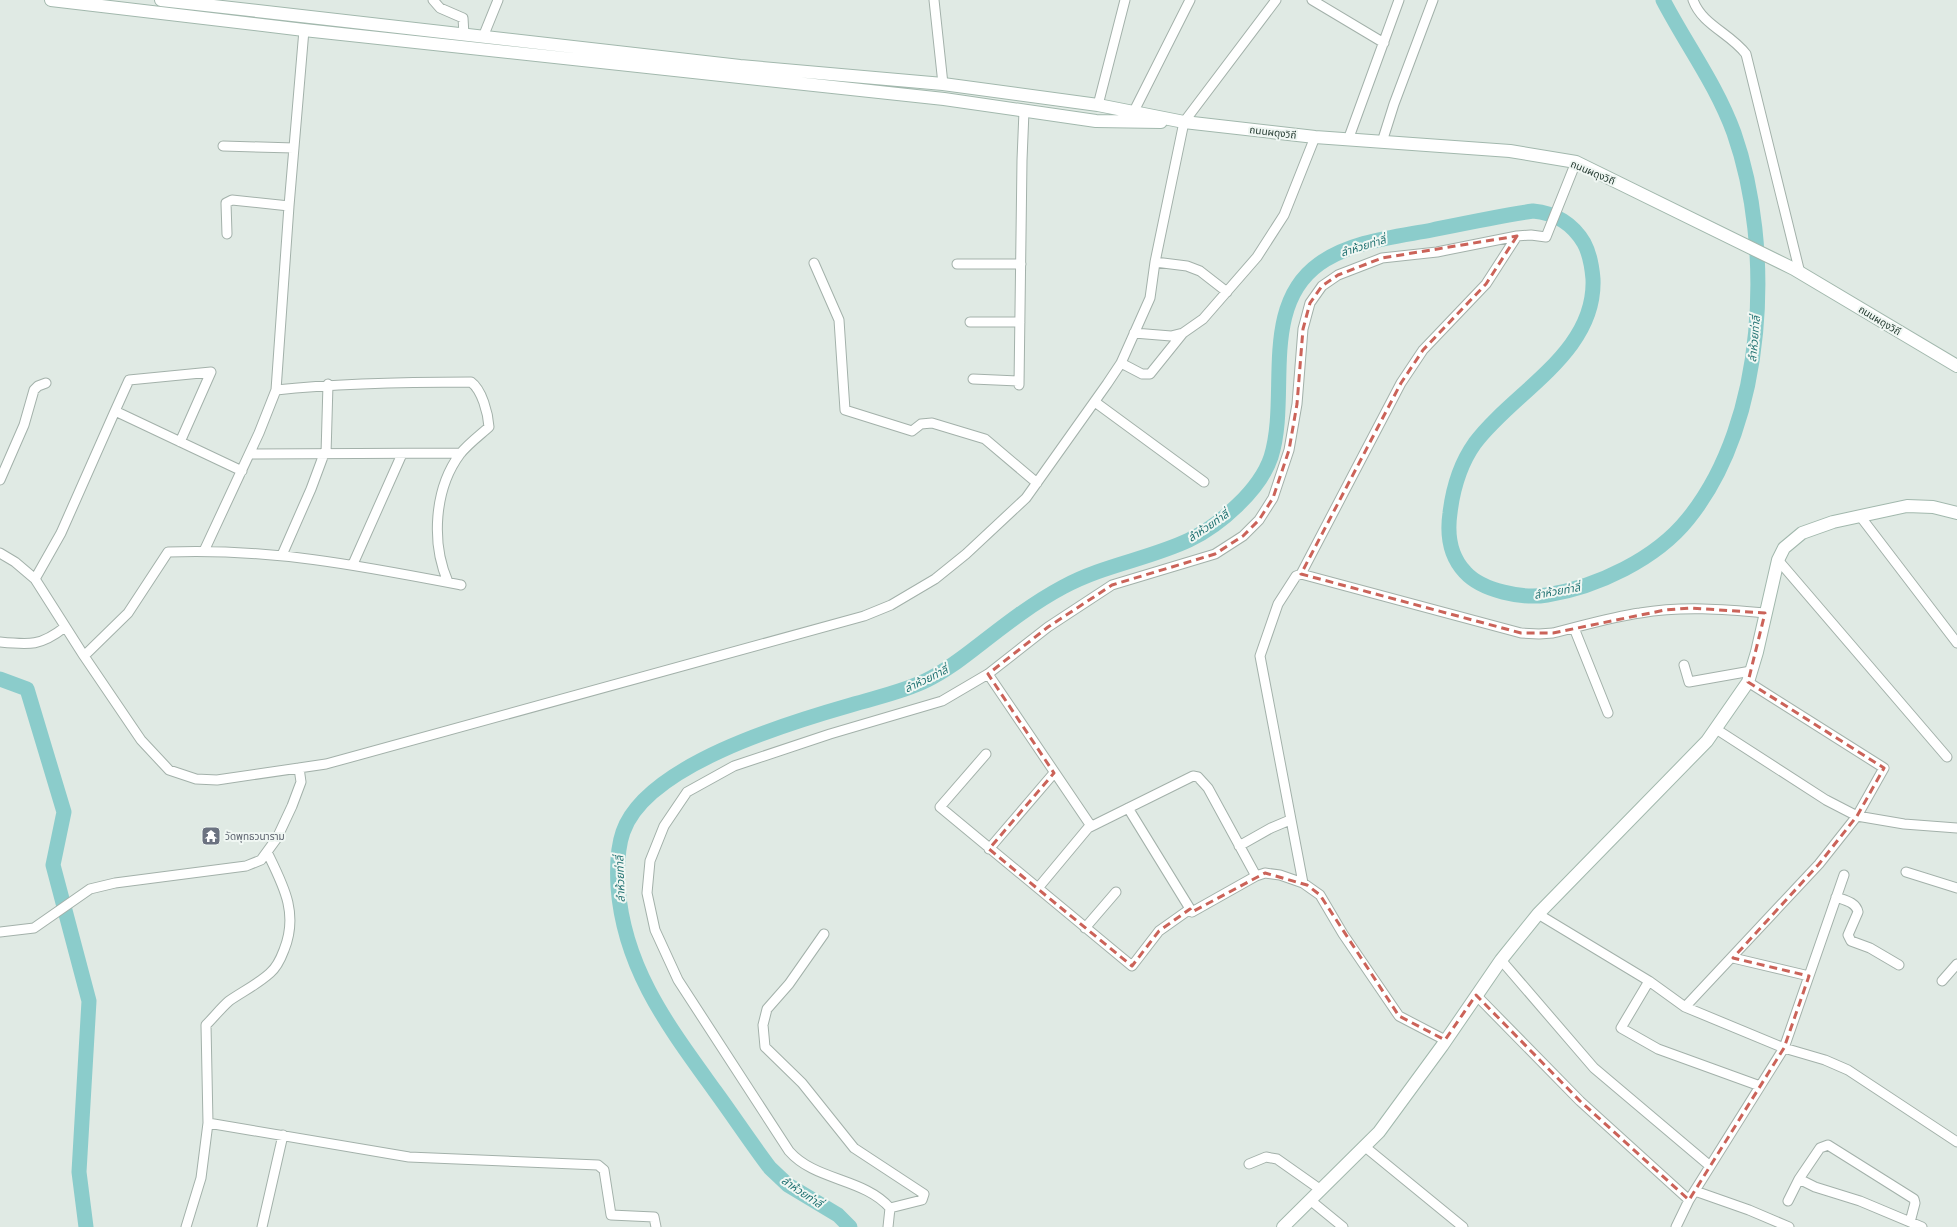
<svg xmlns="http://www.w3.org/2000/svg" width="1957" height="1227" viewBox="0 0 1957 1227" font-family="'Fira Sans Condensed','Noto Sans Thai',sans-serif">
<rect width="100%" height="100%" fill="#e0eae4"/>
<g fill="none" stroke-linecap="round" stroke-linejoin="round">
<path stroke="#8bcccb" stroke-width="15" d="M0 679 27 689 64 812 53 865 89 1001 79 1172 86 1227
M850 1227 838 1215 788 1185 770 1168C751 1143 734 1117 715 1091 669 1027 624 969 618 887 617 869 617 849 623 832 646 765 788 723 851 705 877 697 903 692 927 680 946 671 962 658 979 645 1006 624 1033 603 1063 587 1103 565 1149 559 1189 540 1220 525 1260 490 1271 457 1290 396 1259 307 1319 264 1351 241 1395 237 1432 230 1466 223 1499 216 1533 211 1555 213 1573 224 1584 243 1590 254 1592 267 1593 279 1596 353 1514 391 1475 443 1460 464 1453 488 1450 513 1447 534 1450 556 1465 572 1482 591 1523 599 1547 595 1597 587 1656 559 1688 519 1767 422 1774 247 1734 133 1716 84 1687 46 1663 0"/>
<defs>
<path id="street" d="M433 0 440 8 463 18 464 35
M934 0 943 84
M1312 0 1384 43
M1693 0C1702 25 1730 33 1746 54L1800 273
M483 37 498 0
M1098 105 1125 0
M1134 111 1190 0
M1348 140 1399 0
M1382 142 1394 104 1433 0
M223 146 294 148
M1576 162 1546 237 1531 235 1517 236 1486 284 1423 350 1401 383 1301 574 1521 633 1539 634 1553 633C1582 626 1611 617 1640 613 1682 606 1723 609 1765 613
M227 234 226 203 232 200 289 206
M1155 262 1187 266 1200 271 1227 292
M814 263 839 320 845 410 912 431 921 424 932 423 985 439 1037 483
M957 264H1021
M970 322H1020
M1134 333 1171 336 1183 333 1203 319 1257 257 1284 215 1315 137
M1121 363 1142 374H1150L1183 333
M973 379 1019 381
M1019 385 1022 160 1024 111
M276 390C341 383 406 382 471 382 482 390 488 413 489 427 480 435 468 444 460 454 434 489 431 543 448 582
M1095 402 1204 482
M115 411 129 380 211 372 180 442
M250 454 461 453
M326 454 328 384
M0 480 24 425 34 390 38 386 46 383
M1860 516 1957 643
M204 551 259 433 276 390 289 206 304 30
M0 553 15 562 35 579 84 656 141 740 169 770 196 779 217 780 326 764 864 616 891 605 935 579 966 554 1026 498 1107 384 1121 363 1150 298 1155 262 1184 122 1276 0
M282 555 311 489 324 454
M1778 560 1947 757
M353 564 402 454
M1301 574 1296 576 1278 604 1260 656 1303 883
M35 579 61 533 115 411 242 471
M1574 628 1608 713
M0 642C30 645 41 646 65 627
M84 656 128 613 168 552C270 548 362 566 461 585
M1684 665 1689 682 1751 671
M988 674 1091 826
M1716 729 1826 800 1857 816 1904 824 1957 828
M986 754 940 807 1132 966 1159 931 1190 909
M1128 808 1192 912 1256 876 1265 873 1280 875 1303 883 1320 895 1343 934 1399 1016 1445 1040
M1239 846 1271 828 1290 820
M989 849 1054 773
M1906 872 1957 888
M1038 888 1088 828 1193 776 1198 777 1208 788 1256 876
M1836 897C1844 900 1856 902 1858 912L1848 935 1851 941 1870 948 1899 965
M1538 914 1649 981 1685 1007 1784 1048 1825 1060 1848 1070 1957 1142
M1085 928 1116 892
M0 932 34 928 90 889 115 883 246 866 261 860 277 838 292 806 301 782 299 768
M824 934 789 984 767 1009 763 1025 765 1047 802 1083 854 1148 924 1194 922 1200 890 1208 888 1227
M1733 958 1809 976
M1501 960 1594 1068 1710 1166
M1649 981 1621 1028 1658 1049 1760 1086
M1942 981 1957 964
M1476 995 1580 1101 1689 1200
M1685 1007 1819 864 1857 816 1884 768 1748 682
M208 1123 409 1157 598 1165 604 1170 611 1215 654 1217 656 1227
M1364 1146 1463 1227
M1249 1164 1266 1157 1277 1159 1321 1190
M1695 1191 1749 1210 1789 1227
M1310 1200 1343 1227
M1788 1201 1799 1179
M890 1208C864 1178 815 1181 789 1151L678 980 655 930 647 893 650 861 664 826 687 792 734 766 830 734 942 701 988 674 1048 627 1112 585 1215 554 1243 536 1259 520 1273 498 1289 450 1297 404 1303 329 1310 303 1322 286 1338 275 1382 258 1437 252 1517 236
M1910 1222 1915 1203 1914 1199 1828 1145 1820 1148 1799 1179 1815 1187 1860 1201 1922 1227
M186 1227 201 1178 208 1123 206 1025C214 1017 221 1008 229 1001 242 992 258 984 270 973 276 968 281 958 284 950 299 913 283 885 267 852
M262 1227 283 1135
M1676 1227 1689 1200 1784 1048 1844 875"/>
<path id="secondary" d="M51 0 304 30 944 99 1096 121 1161 122
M161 0 740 66 943 84 1098 105 1184 122 1315 137 1510 151 1576 162 1794 269 1957 366
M1283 1227 1379 1132 1442 1046 1501 960 1538 914 1707 741 1748 682 1757 652 1778 560 1784 548 1802 533 1833 522 1907 506 1933 507 1957 513"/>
</defs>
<use href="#street" stroke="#a3b1aa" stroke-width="11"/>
<use href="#secondary" stroke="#a2b8ad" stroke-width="14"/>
<use href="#street" stroke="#fff" stroke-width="9"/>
<use href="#secondary" stroke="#fff" stroke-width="12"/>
</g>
<path fill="none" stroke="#cb6359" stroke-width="3" stroke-dasharray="8 5" stroke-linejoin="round" d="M1517 236 1486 284 1423 350 1401 383 1301 574 1521 633H1553L1665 610 1690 608 1765 613 1748 682 1884 768 1857 816 1819 864 1733 958 1809 976 1784 1048 1689 1200 1580 1101 1476 995 1445 1040 1399 1016 1320 895 1307 885 1265 873 1192 912 1190 909 1159 931 1132 966 989 849 1054 773 988 674 1048 627 1112 585 1215 554 1243 536 1259 520 1273 498 1289 450 1297 404 1303 329 1310 303 1322 286 1338 275 1382 258Z"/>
<defs>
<symbol id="temple-square" viewBox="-11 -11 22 22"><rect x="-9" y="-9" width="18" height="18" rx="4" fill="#6b7280" stroke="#f0f7f3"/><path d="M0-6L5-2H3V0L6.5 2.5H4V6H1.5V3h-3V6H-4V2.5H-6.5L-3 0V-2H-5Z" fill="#fff"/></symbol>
</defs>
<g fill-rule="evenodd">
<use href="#temple-square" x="200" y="825" width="22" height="22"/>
</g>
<g text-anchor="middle" stroke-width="4" stroke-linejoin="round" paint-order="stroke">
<g font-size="10" fill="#22392f" stroke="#f0f7f3">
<text transform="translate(1273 132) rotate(7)" y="4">ถนนผดุงวิถี</text>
<text transform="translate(1593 172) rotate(23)" y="4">ถนนผดุงวิถี</text>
<text transform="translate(1880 320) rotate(31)" y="4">ถนนผดุงวิถี</text>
</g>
<g font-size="10" fill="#5b616d" stroke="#f0f7f3" text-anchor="start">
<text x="225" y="840">วัดพุทธวนาราม</text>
</g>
<g font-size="11" font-style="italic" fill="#207171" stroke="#f0f7f3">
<text transform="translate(1363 246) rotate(-17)" y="4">ลำห้วยท่าลี่</text>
<text transform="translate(1754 339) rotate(-85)" y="4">ลำห้วยท่าลี่</text>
<text transform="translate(1208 526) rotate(-34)" y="4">ลำห้วยท่าลี่</text>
<text transform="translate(1557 591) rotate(-10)" y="4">ลำห้วยท่าลี่</text>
<text transform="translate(926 679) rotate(-26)" y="4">ลำห้วยท่าลี่</text>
<text transform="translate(620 879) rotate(-92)" y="4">ลำห้วยท่าลี่</text>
<text transform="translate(802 1192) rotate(34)" y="4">ลำห้วยท่าลี่</text>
</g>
</g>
</svg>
